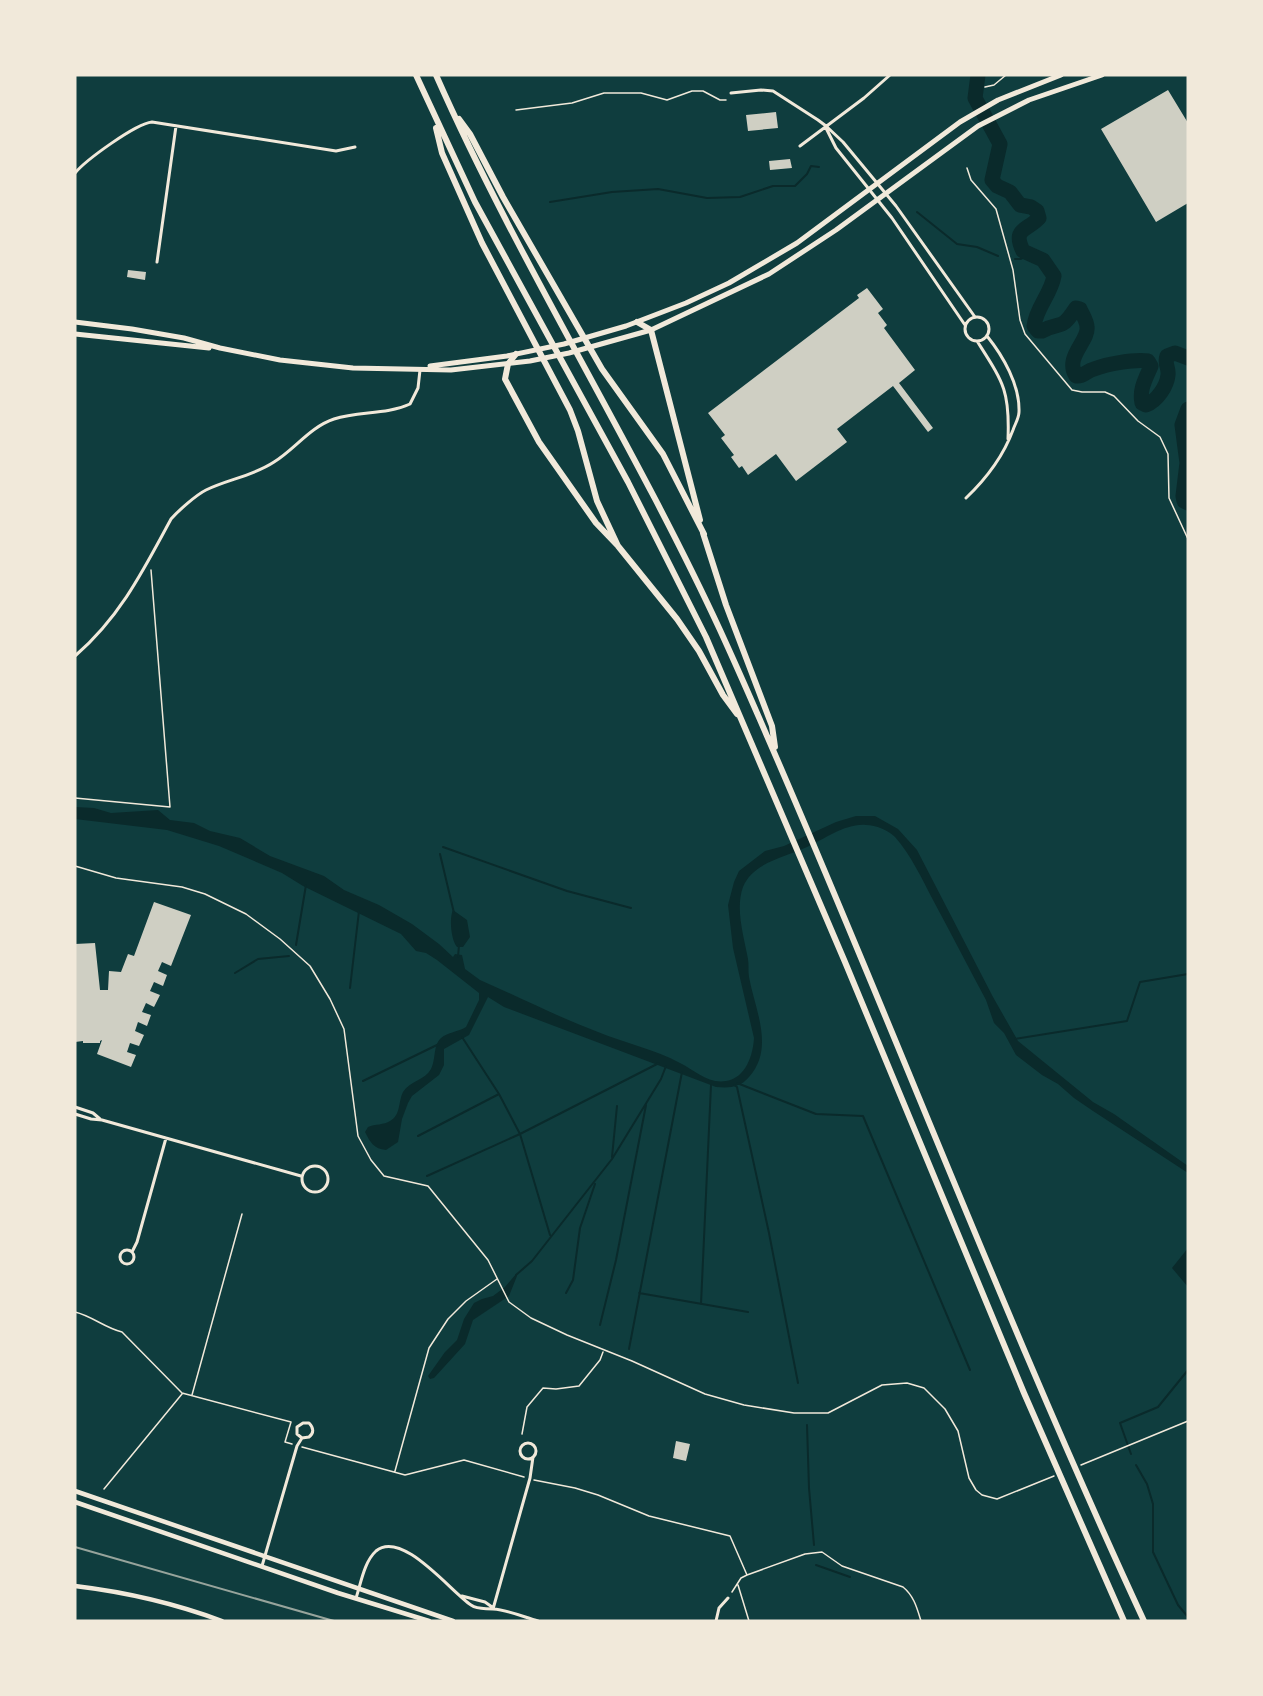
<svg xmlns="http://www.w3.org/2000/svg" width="1263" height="1696" viewBox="0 0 1263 1696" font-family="'Crimson Pro',serif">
<rect width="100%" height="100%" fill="#0f3d3e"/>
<path fill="#0a2a2b" d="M75 807 94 808 111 813 158 810 170 820 194 823 210 831 240 838 270 856 324 876 344 890 379 905 412 924 439 944 453 957 455 954 462 955 465 969 480 980C519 997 558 1017 598 1032 625 1043 654 1049 680 1063 694 1070 708 1084 726 1081 746 1078 753 1055 754 1038L733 948 728 905 734 882 739 871 765 851 784 846 836 822 856 816H875L898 829 917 850 993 997 1018 1041 1093 1102 1114 1114 1188 1166V1173L1093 1111 1074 1098 1058 1084 1042 1075 1016 1055 1004 1033 994 1023 986 1000C968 967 951 933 933 900 922 879 911 855 895 837 888 830 876 825 866 825 846 823 825 839 807 847 786 857 753 862 743 887 735 909 744 937 748 959 749 965 748 971 749 977 755 1010 775 1048 749 1077 740 1088 729 1088 716 1087L504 1007 488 997 469 1035 444 1049V1065L439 1075 412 1096 408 1103 402 1119 398 1142 386 1150C374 1149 370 1142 365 1132L368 1127C375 1124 384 1125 390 1121 401 1115 398 1102 403 1092 410 1081 425 1080 431 1069 436 1060 433 1045 441 1038 448 1032 458 1032 466 1027L479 1000V993L437 960 426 953 416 951 401 934 303 886 282 873 219 846 167 830 75 819Z
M453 910 467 920 470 937 463 947H457C451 940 449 918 453 910Z
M1188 1248V1287L1172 1268Z
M516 1274 517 1276 509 1296 473 1320 465 1344 434 1378 430 1379 428 1376 445 1352 457 1340 464 1319 474 1303 482 1299 493 1296 505 1287Z"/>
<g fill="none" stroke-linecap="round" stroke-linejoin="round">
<path stroke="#0a2a2b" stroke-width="2" d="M550 202 612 192 658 189 707 198 740 197 773 186H795L807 174 811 166 819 167
M917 212 957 244 977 247 998 256
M1015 259H1021L1030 254
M443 847 567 891 631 908
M440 854 454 913
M296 945 306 885
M458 957 459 945
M235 973 258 959 289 956
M350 988 359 911
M462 1037 499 1094 520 1134 550 1235
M1015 1039 1127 1021 1140 982 1188 974
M363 1081 439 1044
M737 1083 816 1114 863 1116 970 1370
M734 1085 737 1087 769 1233 798 1383
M418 1136 499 1094
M612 1157 617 1106
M427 1176 520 1134 659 1063
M516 1275 532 1261 612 1159 661 1079 666 1066
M566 1293 573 1280 580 1228 595 1184
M639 1293 748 1312
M701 1304 711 1085
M600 1325 616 1260 646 1105
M629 1349 682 1072
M807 1425 809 1488 814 1545
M1131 1454 1120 1423 1158 1407 1188 1370
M1136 1465 1147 1484 1153 1504V1552L1178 1605 1188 1617
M816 1565 850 1577"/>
<path stroke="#0a2a2b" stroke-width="15" d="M978 75 975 98 1000 144 992 180 997 186 1010 192 1020 205 1031 207 1037 211 1039 218C1027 231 1012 228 1023 251L1043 260 1054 276C1051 294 1036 308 1034 326L1038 331H1042C1063 320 1060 332 1076 308L1080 309C1082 314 1087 321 1087 327 1089 341 1064 357 1076 376 1084 377 1086 371 1094 369 1107 364 1134 359 1148 361L1151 366C1146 378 1139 389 1142 403L1146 405C1157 401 1167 386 1168 375 1169 367 1164 364 1167 356L1175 353 1188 358
M1188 409 1182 425 1187 463 1183 496 1184 501 1188 503"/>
</g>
<path fill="#cfcfc3" d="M1168 90 1188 123V203L1156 222 1101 129Z
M776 112 778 128 748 131 746 115Z
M790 159 792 168 770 170 769 161Z
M128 270 146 272 145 280 127 277Z
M867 288 883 309 878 313 887 325 884 328 915 370 899 383 933 428 928 432 893 386 837 429 847 442 796 481 776 454 748 475 742 466 739 468 731 457 734 455 721 438 725 435 708 413 859 298 857 295Z
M154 902 191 915 171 966 162 962 158 971 167 975 163 986 154 982 150 991 160 995 154 1007 146 1003 142 1012 151 1015 147 1026 138 1022 135 1031 144 1035 139 1046 130 1043 127 1052 136 1055 131 1067 97 1054 102 1040 100 1041V1043H83V1041L75 1042V944L95 943 100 990H108L109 971 121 972 128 954 134 956Z
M676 1441 690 1444 686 1461 673 1458Z"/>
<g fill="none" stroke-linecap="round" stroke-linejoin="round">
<path stroke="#f1e9da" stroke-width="1.5" d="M985 87 994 85 1006 75
M516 110 572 103 604 93H641L667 100 692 91H703L720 100H726
M967 168 971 180 996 209 1013 270 1020 320 1025 334 1072 390 1082 392H1105L1114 396 1138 421 1160 437 1168 454 1169 498 1188 539
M75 798 170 807 151 570
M75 866 116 878 182 887 205 894 246 914 280 939 310 966 330 999 344 1029 358 1136 371 1160 384 1176 428 1186 488 1260 509 1302 531 1318 567 1335 632 1361 705 1394 744 1405 794 1413H828L882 1385 907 1383 924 1388 945 1409 958 1431 969 1478 976 1490 982 1495 997 1499 1054 1476
M75 1312C92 1316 105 1328 122 1332L182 1393 291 1422 285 1442 292 1444
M192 1395 242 1214
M522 1434 527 1407 543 1388 556 1389 579 1386 600 1360 603 1352
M302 1447 405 1475 464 1460 524 1477
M1081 1465 1188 1421
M395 1471 429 1348 448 1319 466 1301 497 1279
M534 1480 575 1488 598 1495 649 1516 730 1536 747 1575
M104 1489 182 1394
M738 1585 749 1621
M732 1592 741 1578 747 1575 805 1554 822 1552 842 1566 903 1587C914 1596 917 1608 921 1621"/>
<path stroke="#f1e9da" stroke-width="3" d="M731 93 761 90 773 91 818 120 826 126 843 142 896 206 975 317
M826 128 836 148 892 218 965 325
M800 146 864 98 890 75
M75 173C86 160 135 124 152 122L336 151 355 147
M157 262 176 126
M965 329a12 12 0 1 1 24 0a12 12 0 1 1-24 0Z
M977 341C1003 382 1010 390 1008 439
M966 498C987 478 1003 457 1013 430 1015 424 1019 418 1019 412 1020 385 1003 356 987 336
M75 656C120 617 143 571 171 519 178 511 196 495 206 490 229 479 253 476 274 462 295 449 310 427 334 419 359 411 386 415 410 404L418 388 420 370
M75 1107 93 1113 100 1119
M75 1114 91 1119 102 1120 301 1176
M302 1179a13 13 0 1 1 26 0a13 13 0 1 1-26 0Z
M120 1257a7 7 0 1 1 14 0a7 7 0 1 1-14 0Z
M132 1252 137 1242 166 1138
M520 1451a8 8 0 1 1 16 0a8 8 0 1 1-16 0Z
M262 1566 297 1446 302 1438 309 1437C314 1433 314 1428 309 1423H303L297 1427V1434L302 1438
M462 1596 485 1602 492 1607
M356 1598C361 1583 364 1562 376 1551 402 1529 451 1592 471 1605 478 1610 485 1608 493 1609 508 1610 524 1617 538 1621
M493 1609 530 1478 533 1457
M716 1621 719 1608 728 1598"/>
<path stroke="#f1e9da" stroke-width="4.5" d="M75 1586C125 1592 174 1603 222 1621"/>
<path stroke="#f1e9da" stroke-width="4.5" d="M75 1491 453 1621
M75 1502 338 1593 429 1621"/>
<path stroke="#f1e9da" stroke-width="5" d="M75 322 132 329 184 338 220 348 280 360 353 368 451 370 530 361 569 353 651 330 769 274 836 230 978 126 1029 100 1102 75
M75 334 209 348
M430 366 507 356 564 344 626 326 686 303 729 283 797 243 960 122 998 100 1061 75"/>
<path stroke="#f1e9da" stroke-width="6" d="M416 75 475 202 628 482 706 637 845 962 1024 1393 1124 1621
M436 75C520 265 633 442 720 630 769 737 814 845 859 953 952 1176 1042 1401 1144 1621
M459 119 470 134 503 197 602 369 663 454 704 534
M436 128 442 153 482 243 570 410 578 431 597 501 618 546
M637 322 651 330 700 520
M516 354 508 364 505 379 539 442 596 523 618 546 677 619 699 651 723 695 737 714
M703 533 726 605 772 726 775 747"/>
<path stroke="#97a49c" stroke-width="2" d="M75 1547 334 1621"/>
</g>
<rect width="1263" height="1696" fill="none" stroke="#f1e9da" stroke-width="153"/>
</svg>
